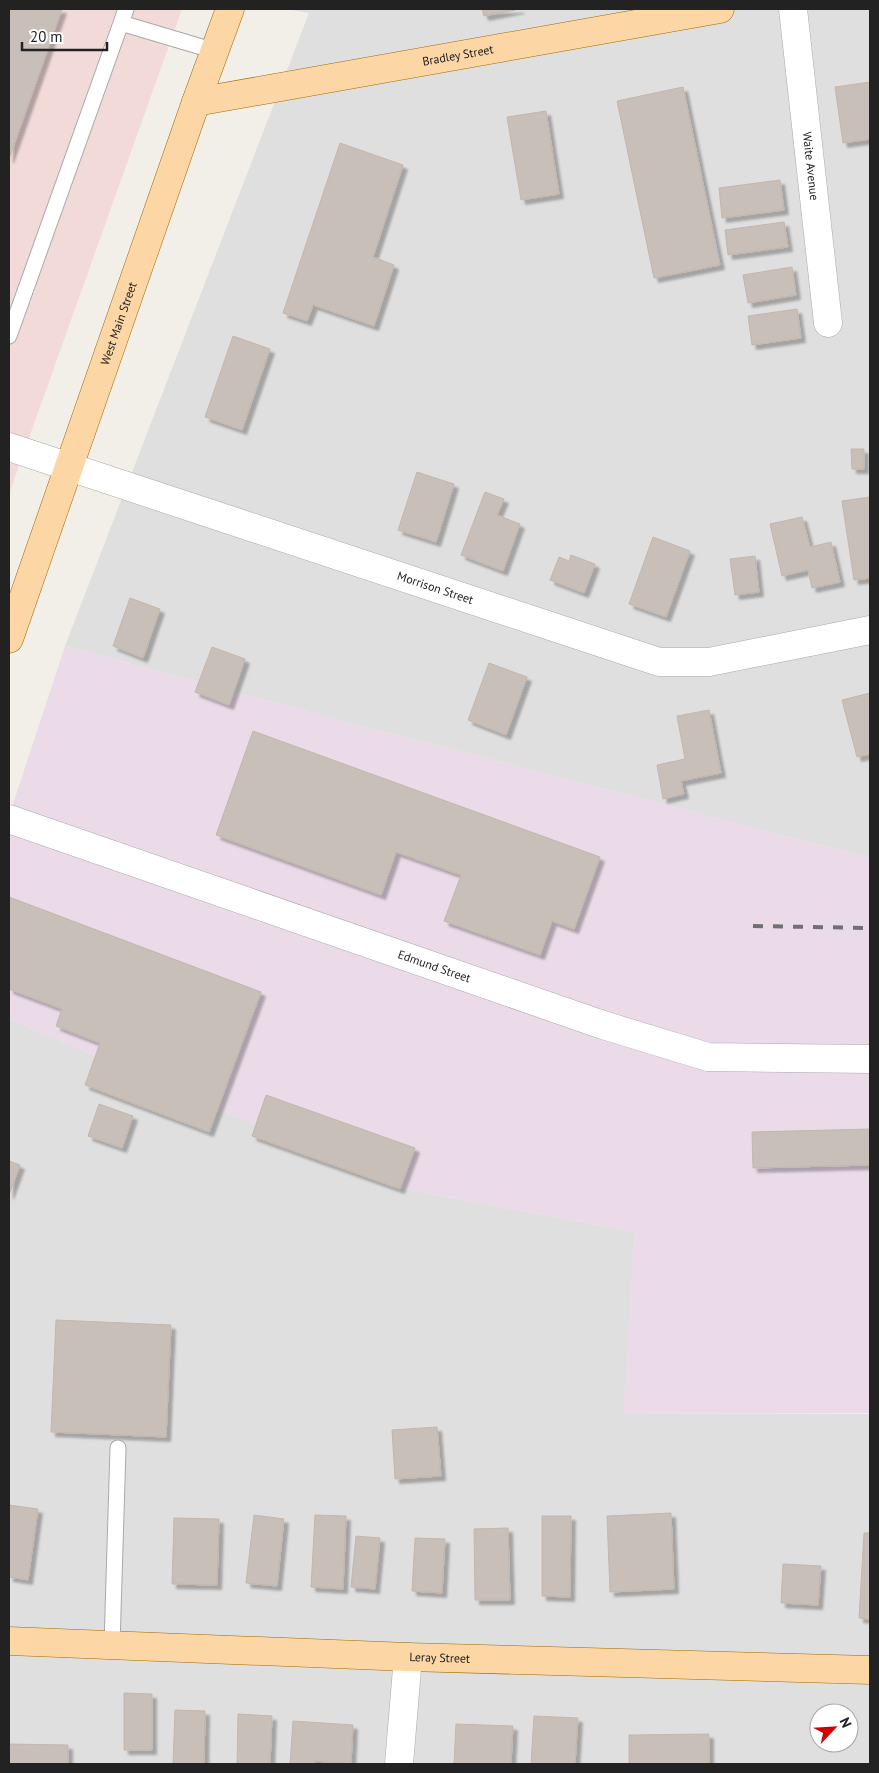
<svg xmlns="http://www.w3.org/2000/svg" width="879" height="1773" viewBox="0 0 879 1773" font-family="'PT Sans',sans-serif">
<defs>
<filter id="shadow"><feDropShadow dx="4.5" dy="4.5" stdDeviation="1" flood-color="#0004"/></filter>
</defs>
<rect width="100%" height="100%" fill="#f2efe9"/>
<path fill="#e0dfdf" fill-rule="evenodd" d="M286 9H870V858L335 719 65 646 309 13Z
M9 1019 405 1189 635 1232 624 1414H870V1764H9ZM819 1713H849V1743H819Z"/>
<path fill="#f2dad9" d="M9 9H182L9 494Z"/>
<path fill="#ebdbe8" d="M65 646 335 719 870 858V1413L623 1414 635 1232 405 1189 9 1019V816Z"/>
<path fill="#c7bfb8" stroke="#c4b6ab" filter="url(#shadow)" d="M9 9H62L9 159Z
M482 9H520L484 16Z
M870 82V139L843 143 835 87Z
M683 87 720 265 654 278 617 101Z
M546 111 559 194 521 200 507 117Z
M340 143 403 165 373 257 394 265 374 326 313 305 307 321 283 313Z
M780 180 784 210 722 218 719 188Z
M784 222 788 247 728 255 725 230Z
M792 267 796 295 748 303 743 275Z
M797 309 801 338 752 345 748 316Z
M233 336 270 349 242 430 205 417Z
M851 449H864V469H852Z
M417 472 454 484 436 542 398 530Z
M485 492 504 499 497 515 520 524 503 571 461 555Z
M870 497V578L854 580 842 501Z
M802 517 810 547 831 542 840 582 812 588 808 570 782 576 770 524Z
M653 537 690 551 666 617 629 604Z
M571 555 595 564 584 593 550 580 559 557 569 561Z
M755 556 759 592 735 595 730 559Z
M130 598 160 609 143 658 113 646Z
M212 647 245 659 229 705 195 692Z
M489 663 527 677 506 735 468 720Z
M870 693V754L857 757 842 700Z
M709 710 721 773 681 781 684 794 663 799 657 765 685 759 677 716Z
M253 731 600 857 574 929 552 921 540 955 444 921 461 875 396 852 381 895 216 835Z
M9 897 261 992 209 1132 85 1085 100 1043 56 1026 62 1009 9 989Z
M266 1095 415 1148 400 1189 252 1136Z
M99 1104 133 1116 122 1148 88 1136Z
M870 1129V1165L753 1168 752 1132Z
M9 1161 20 1165 9 1195Z
M56 1320 171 1325 166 1437 51 1432Z
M437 1427 441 1476 395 1479 392 1430Z
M9 1505 38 1509 28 1580 9 1577Z
M671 1513 674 1589 610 1592 607 1516Z
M254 1515 284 1519 277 1586 246 1583Z
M315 1515 346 1516 343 1589 311 1587Z
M542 1516H571L570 1597 542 1596Z
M174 1518 219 1519 217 1585 172 1584Z
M508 1528 510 1600H475L474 1529Z
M864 1533H870V1619L859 1618Z
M356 1536 380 1538 375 1589 351 1587Z
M415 1538 445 1539 442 1593 412 1591Z
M783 1564 821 1566 818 1605 781 1603Z
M124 1693 152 1694V1750H124Z
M175 1710 205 1711 204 1764H173Z
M238 1714 272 1716 270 1764H237Z
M534 1716 578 1718 575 1764H531Z
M293 1721 353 1725 351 1764 315 1761V1764H290Z
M456 1724 513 1726 511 1764H454Z
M709 1734V1764H629V1735Z
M9 1744 68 1745V1764H9Z"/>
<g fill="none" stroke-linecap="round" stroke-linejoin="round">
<defs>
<path id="service" d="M121 23 126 9
M9 336 121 23 215 51
M112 1645 118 1448"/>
<g id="minor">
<path id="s1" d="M793 9 828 323"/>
<path id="s2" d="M9 447 659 662H709L870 630"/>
<path id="s3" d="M9 819 603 1025 708 1057 870 1059"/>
<path d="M399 1764 408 1657"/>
</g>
<g id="primary">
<path id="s4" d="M196 102 720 9"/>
<path id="s5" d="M9 639 196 102 230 9"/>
<path id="s6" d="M9 1641 408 1657 870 1670"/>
</g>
</defs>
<use href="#service" stroke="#a9a9a9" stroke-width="17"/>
<use href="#minor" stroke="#a9a9a9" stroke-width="29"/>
<use href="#primary" stroke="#a06b00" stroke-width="29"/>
<use href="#service" stroke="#fff" stroke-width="15"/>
<use href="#minor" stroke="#fff" stroke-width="28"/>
<use href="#primary" stroke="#fcd6a4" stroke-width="28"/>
<path stroke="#707070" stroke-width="4" stroke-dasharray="10 10" stroke-linecap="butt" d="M753 926 870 928"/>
</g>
<g text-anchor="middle" stroke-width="4.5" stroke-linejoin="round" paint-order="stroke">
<g font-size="12" fill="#222" stroke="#fff">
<text dy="4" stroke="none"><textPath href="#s4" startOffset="266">Bradley Street</textPath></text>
<text dy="4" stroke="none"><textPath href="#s1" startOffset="158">Waite Avenue</textPath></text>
<text dy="4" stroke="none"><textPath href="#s5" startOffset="334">West Main Street</textPath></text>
<text dy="4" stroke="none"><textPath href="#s2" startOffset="449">Morrison Street</textPath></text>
<text dy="4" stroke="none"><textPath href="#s3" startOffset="450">Edmund Street</textPath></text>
<text dy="4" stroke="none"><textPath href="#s6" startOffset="431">Leray Street</textPath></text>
</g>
</g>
<rect width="879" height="1773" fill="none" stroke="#222222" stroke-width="20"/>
<g transform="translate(834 1728) rotate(65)"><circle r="24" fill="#ffffff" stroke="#a7a7a7"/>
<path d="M0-4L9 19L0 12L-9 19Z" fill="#d40000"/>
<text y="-8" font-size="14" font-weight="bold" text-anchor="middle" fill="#222222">N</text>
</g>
<path d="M22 42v8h85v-8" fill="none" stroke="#222222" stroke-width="2.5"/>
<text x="30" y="42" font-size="15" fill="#222222" stroke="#ffffff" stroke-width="4" paint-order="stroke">20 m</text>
</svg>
